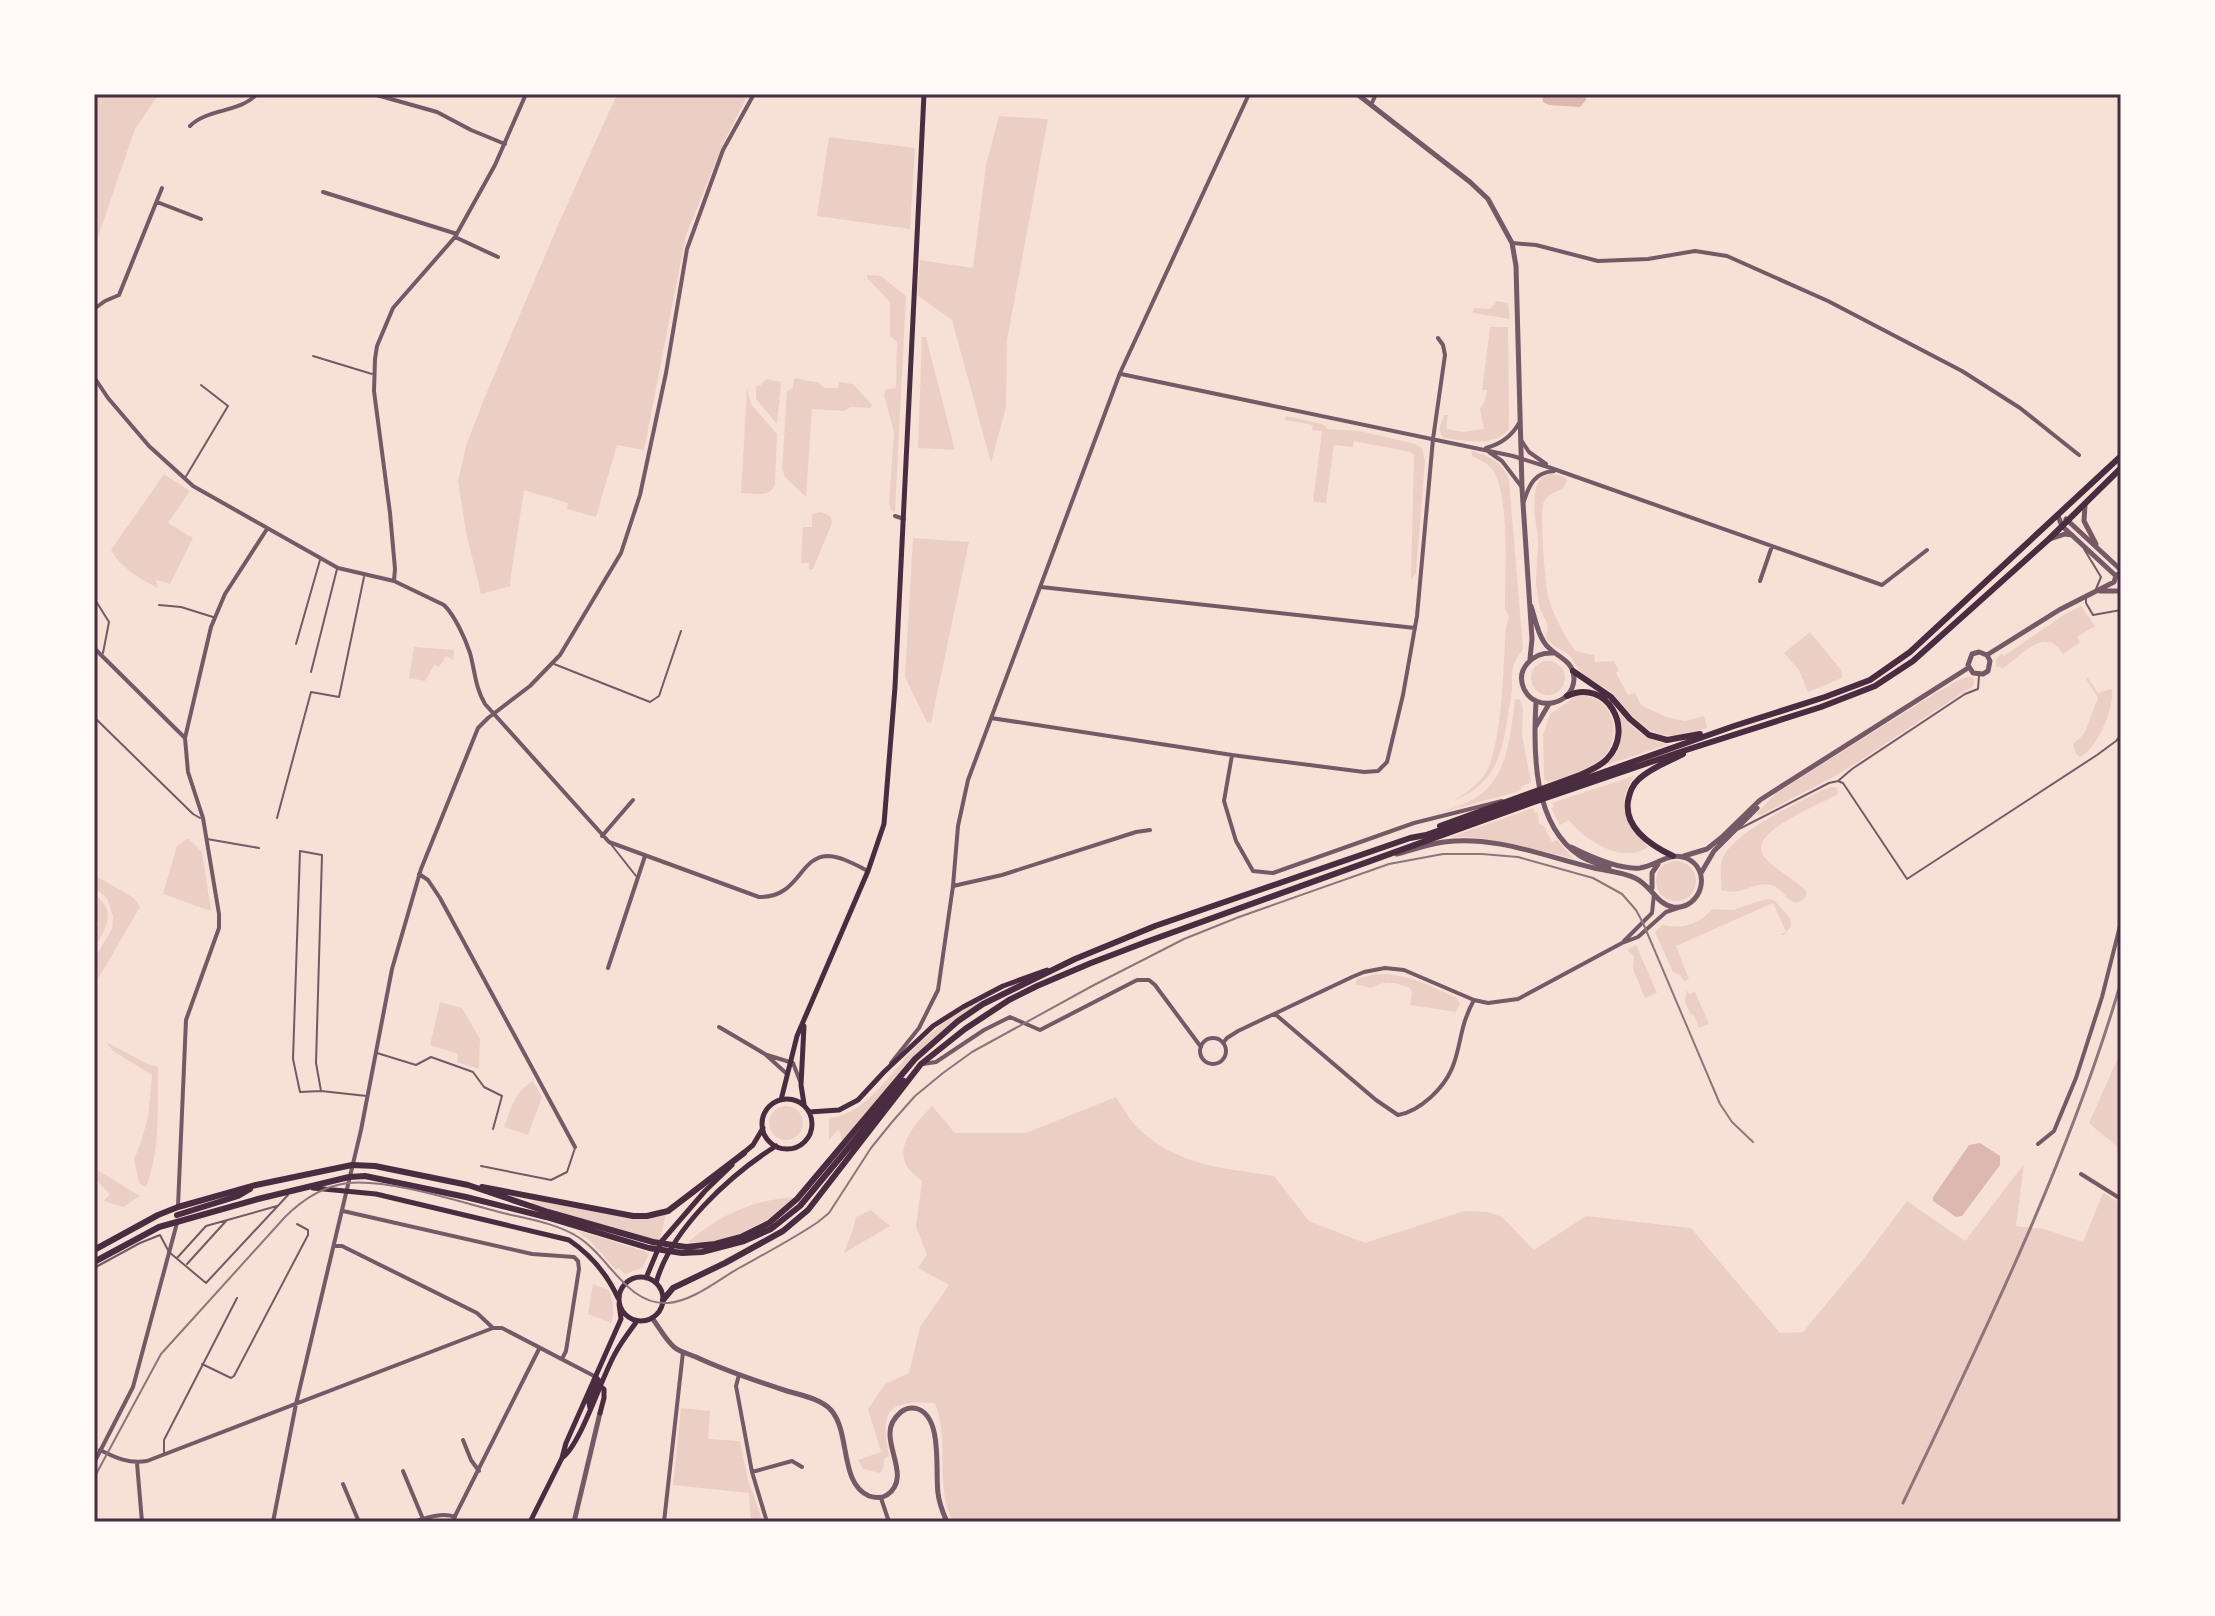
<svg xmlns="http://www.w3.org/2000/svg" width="2215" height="1616" viewBox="0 0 2215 1616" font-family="Barlow,sans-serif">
<rect width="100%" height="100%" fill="#f7e1d7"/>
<path fill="#ebcfc5" d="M94 94H159L135 129 97 240 94 238Z
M617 94H748L725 140 686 235 644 450 617 445 596 517 567 509 568 503 524 490 510 582 511 586 481 594 466 532 458 481 466 446 484 399 558 225Z
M999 116 1048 119 1007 340 1006 407 991 463 952 320 917 295 920 260 973 268 986 165Z
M829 137 915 148 910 229 817 216Z
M867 275 881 276 906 296 895 512 891 510 889 503 894 432 884 395 886 389 896 388 897 342 891 337 890 333V302L867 278Z
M1497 301 1508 303 1510 319 1473 313 1474 308 1490 309Z
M1490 327H1508L1509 430C1491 448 1466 440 1443 438L1439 430 1444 415H1448L1446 429 1463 432 1484 429 1480 409 1485 401 1487 390H1482Z
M922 337H926L955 450 918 448Z
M794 378C803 379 809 382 818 382L824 388H838L839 382 853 384 872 405 870 408 850 407 845 411 812 409 806 497 785 477 782 469 787 391 793 388Z
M766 379 781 382 777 424 756 399V386L761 385Z
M747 388 751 404 777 434 775 484C770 499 754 493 741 493Z
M1286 416 1322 424 1328 429 1360 431 1415 444 1422 448 1425 461 1416 573 1411 580 1414 455 1410 452 1354 441 1353 447 1334 445 1326 503 1313 502 1322 431 1312 430 1313 425 1285 420Z
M1472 451C1489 456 1503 462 1509 480L1523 649C1518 656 1513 664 1512 672 1511 678 1513 685 1512 691 1503 739 1506 780 1453 801 1467 792 1483 782 1489 766 1503 731 1503 666 1506 627L1509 617 1505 609C1505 574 1510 498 1493 470 1488 463 1479 460 1472 456Z
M1553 473 1566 478 1567 480 1563 489C1554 492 1546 495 1543 504 1540 514 1545 589 1549 600 1555 618 1564 635 1575 651L1594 655 1595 662 1614 661 1619 671 1616 673 1628 695 1635 693 1641 705 1666 717 1685 721 1704 716 1707 728C1693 732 1678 737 1664 735 1640 731 1627 708 1611 692 1601 684 1588 680 1580 671 1575 666 1574 660 1569 655 1559 647 1554 649 1545 636 1552 624 1544 620 1540 608 1538 601 1537 591 1536 583 1536 568 1538 554 1538 539 1536 523 1532 505 1536 489 1538 479 1544 475 1553 473Z
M164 474 190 491 168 523 193 538 170 584 156 580 158 588C140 579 121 568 111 550Z
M821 512C827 514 832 516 832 523L813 569 809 570V563H801L803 527H812V514Z
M913 538 969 542 931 723 927 722 905 677Z
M2081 606 2095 626 2077 637 2080 642 2063 654C2045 624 2021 657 2003 668L1996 666V659L2001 654 2004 656 2062 616Z
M1810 632 1841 670 1842 678 1808 692 1799 670 1784 653Z
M414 647 454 650 453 660 446 656 439 667 434 665 425 681 409 678Z
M1531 678a17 17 0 1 1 34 0a17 17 0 1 1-34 0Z
M1968 677 1973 678 1974 682 1973 686 1844 771 1761 815 1756 814 1775 794 1915 706 1958 680Z
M2088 678 2098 693 2110 689 2112 690C2115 707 2097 749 2080 757L2076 754 2073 744 2084 734 2098 698 2086 679Z
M1578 695C1614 695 1625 736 1601 760 1587 773 1565 777 1548 782L1544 779 1543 735 1550 714Z
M1517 699 1520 700 1523 707 1522 735 1531 783 1522 786 1520 791 1427 816C1441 811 1457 808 1470 801 1508 782 1510 737 1515 700Z
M1619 711C1633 729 1646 741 1669 744L1604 766C1627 747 1621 735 1619 711Z
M1634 776C1614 807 1626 822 1648 847 1623 865 1584 840 1569 820L1560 825 1551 808 1554 807 1552 803Z
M1832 787 1837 788 1838 794C1823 803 1751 831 1762 853 1768 866 1795 879 1806 891V896C1791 915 1786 888 1771 885 1753 881 1742 897 1721 890 1722 882 1720 872 1721 864 1725 835 1797 804 1822 790Z
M1533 808 1535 813 1538 812 1539 824 1543 825 1552 842 1557 840 1573 858 1482 838 1451 837Z
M188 838 202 852 211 911 163 894 177 846Z
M1656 881a20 20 0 1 1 40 0a20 20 0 1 1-40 0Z
M94 875 134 898 140 907 94 986V959L112 929 113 916 107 898 94 888Z
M94 894C118 911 106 929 94 948V931L99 923 94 920Z
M1766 899 1774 900 1790 918 1791 926 1784 935H1780L1786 932 1773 903 1676 946 1689 979 1684 981 1680 975 1673 972 1655 932 1662 925C1682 929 1699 925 1712 909L1733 910Z
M1636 945 1657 993 1645 998 1633 969 1634 957 1627 950Z
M1377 974C1407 973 1430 986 1457 998L1460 1004 1455 1012 1410 1005 1412 993 1410 988C1396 982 1384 980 1371 988L1355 984 1357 979Z
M1687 990 1689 994 1695 992 1709 1024 1699 1028 1693 1014 1691 1015 1685 1002Z
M993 995 953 1022 911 1059 842 1141 839 1129 829 1140V1118C869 1115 895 1064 924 1039 945 1020 967 1007 993 995Z
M440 1002 462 1008 480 1039 479 1069 457 1062 458 1054 430 1045Z
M106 1042 148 1064 158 1067C157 1107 161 1149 146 1187L139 1183 134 1159 140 1145 148 1117 152 1075 113 1051Z
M2121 1051V1150L2089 1123Z
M533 1081 542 1097 528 1135 504 1127C511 1109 515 1090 533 1081Z
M1116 1097C1123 1107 1129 1120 1138 1128 1177 1166 1224 1168 1274 1176L1309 1221 1365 1243 1464 1211 1488 1212 1502 1217 1534 1250 1586 1216 1691 1228 1780 1333 1803 1332 1862 1261 1907 1201 1965 1241 2024 1164 2016 1226 2044 1229 2083 1242 2103 1193 2121 1203V1522H953C934 1485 950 1441 935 1403 887 1400 880 1410 889 1456L885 1458 883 1469 880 1473 863 1469 858 1460 881 1452 868 1409 885 1384 909 1373 920 1327 949 1285 918 1268 927 1255 916 1227 922 1181C918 1177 911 1173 908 1168 893 1146 918 1121 932 1106L955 1133H1026Z
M769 1123a17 17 0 1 1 34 0a17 17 0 1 1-34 0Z
M94 1168 140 1196 123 1207 104 1201 110 1194 94 1178Z
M796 1197C766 1224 730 1245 688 1242 720 1215 754 1199 796 1197Z
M533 1200 627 1218 666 1214 659 1242 531 1204Z
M871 1210 890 1226 844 1253 853 1229 856 1217Z
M576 1230 644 1251 649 1254 642 1268 625 1274 619 1268 616 1270 591 1242Z
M593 1284 609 1290C613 1299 615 1314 611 1323L588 1314Z
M681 1408 710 1411 708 1439 740 1441 748 1480 763 1522H751L749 1493 673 1485Z"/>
<path fill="#dcb8b0" d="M1542 94H1585L1586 100 1580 107 1549 105 1543 102Z
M1980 1143 2000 1156V1165L1962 1216 1956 1217 1933 1201V1197L1969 1145Z"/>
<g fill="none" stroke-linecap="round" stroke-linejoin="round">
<path stroke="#755966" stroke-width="2" d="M313 356 372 374
M185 478 228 406 201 385
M2084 549 2101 577 2096 589
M94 598 109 622 103 653
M2086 599V603L2093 615 2121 610
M159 605 181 607 213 617
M296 644 320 560
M554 664 650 702 659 696 681 631
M311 672 337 569
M94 717 193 814 200 818
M1838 781 1843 783 1907 879 2097 755 2116 741 2121 735
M277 818 311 692 339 697 364 577
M1737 830 1829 783 1838 781 1852 769 1965 694 1978 689 1979 676
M207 839 259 848
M610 843 636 876
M300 851 322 855 316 1063 321 1091 300 1092 293 1059Z
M377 1053 416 1065 431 1057 473 1072 484 1087 502 1096 493 1129
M321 1091 367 1096
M481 1166 551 1180 567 1172 575 1148
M177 1258 206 1226 277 1206
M187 1264 226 1221
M94 1268 140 1243 160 1235 169 1252 206 1283 288 1195
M202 1364 231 1378 234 1376 308 1235V1230L297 1224
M164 1454V1440L237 1298"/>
<path stroke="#755966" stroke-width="4" d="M373 94 437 112 471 130 505 144
M1371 105 1376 94
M190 126C208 108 240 113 257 94
M323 192 457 234
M157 202 201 219
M455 237 498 257
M1512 243 1536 245 1598 261 1648 259 1695 251 1727 256 1828 301 1962 371 2020 408 2079 455
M94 309 105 301 119 295 162 188
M1121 374 1513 456 1551 468 1882 585 1927 550
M94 377 108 398 149 446 193 486 338 568 394 581 444 605C455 616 465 638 470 653 475 671 475 687 485 704L609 842 759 897C799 898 799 857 827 856 841 856 856 865 868 871
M1521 440 1529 452 1546 464
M1486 448C1501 444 1512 436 1519 423
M1489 452 1502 461 1521 486
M1524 501C1529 485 1535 472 1554 471
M895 516 904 519
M394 581 395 569 390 513 374 391 375 359 377 346 393 308 455 237 495 165 526 94
M1760 581 1772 546
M1041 587 1415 628
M94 648 185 738
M991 718 1232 755 1364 772 1378 771 1387 762 1403 695 1417 616 1433 439 1445 355 1443 345 1438 338
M1232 755 1224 801 1236 841 1253 871 1273 873 1414 823 1502 801
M602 836 633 800
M419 874 428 880 440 898 575 1147
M953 886 1002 875 1136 832 1150 830
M1624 941 1652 913 1654 894
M608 968 645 856
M1275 1014 1376 1100 1398 1115C1411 1113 1421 1106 1431 1097 1466 1065 1453 1037 1474 1000
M719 1027 765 1054 787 1074
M1200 1051a13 13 0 1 1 26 0a13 13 0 1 1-26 0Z
M1223 1043 1227 1038 1238 1031 1352 977 1364 972 1385 968 1404 970 1474 1000 1488 1003 1518 999 1622 943 1638 937 1666 912 1678 908
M767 1055 793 1063 800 1081
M891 1063 919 1028 938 990 953 886 958 826 968 780 1120 373 1249 94
M923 1064 936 1062 984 1030 1010 1017 1040 1030 1137 980H1149L1155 985 1201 1047
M2038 1144 2054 1131 2076 1078 2102 997 2121 922
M2081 1174 2121 1199
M178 1206 186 1020 219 928V914L203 818 188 772 185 738 211 627 225 594 267 529
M343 1211 532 1254 574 1257 578 1261 579 1269 566 1351 562 1359
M335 1246H342L477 1313 493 1328
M739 1375 736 1386 752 1472 767 1522
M463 1440 471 1460 479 1471
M100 1450C116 1458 129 1464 147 1461L493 1328H502L596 1377
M94 1463 133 1387 177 1223
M137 1463 142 1522
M403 1471 423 1519
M752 1472 792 1461 802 1467
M343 1484 359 1522
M881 1498 889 1522
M273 1522 296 1404 361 1130 392 969 421 869 478 728 488 718 530 686 560 655 621 553 640 495 666 373 687 249 723 150 754 94
M413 1522C426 1518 442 1512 455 1517
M452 1522 539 1349
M664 1522 683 1352"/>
<path stroke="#755966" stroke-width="5" d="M1357 94 1470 182 1488 199 1512 243 1516 266 1522 488 1532 639 1530 659
M2085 505 2084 521 2096 544
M2058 516 2062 526 2116 576
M2066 519 2121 570
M2050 539 2065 534 2072 535
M2100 591H2117
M1531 606C1535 618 1537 632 1544 642 1553 657 1574 658 1574 679 1573 705 1536 713 1524 689 1515 669 1533 652 1553 653
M1987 655 1990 661 1988 671 1983 674 1973 673 1968 665 1972 654 1979 652 1987 655 2059 610 2114 582 2116 576 2121 572
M1536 701C1533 752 1533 825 1580 856 1589 862 1600 864 1609 868
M1536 726 1549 704
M1397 854C1412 850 1428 844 1444 842 1495 835 1546 857 1594 868 1608 871 1622 872 1635 878 1651 885 1656 904 1673 907 1702 910 1713 869 1686 858 1670 851 1656 866 1640 868 1619 870 1589 856 1571 847
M1684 856 1707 849 1722 837 1760 800 1968 668
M1701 873 1714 851 1757 808
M1652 888V873L1658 864
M652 1318C659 1327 665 1339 674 1347 680 1352 689 1354 696 1357 726 1371 756 1381 787 1391 801 1395 821 1399 831 1410 851 1433 839 1483 869 1496 875 1498 881 1499 887 1495 909 1480 889 1453 890 1433 890 1425 895 1417 901 1412 906 1408 912 1407 918 1409 943 1418 935 1472 938 1493 939 1504 943 1513 947 1522
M574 1522 600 1413"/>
<path stroke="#4a2c40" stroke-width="5" d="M762 1124a25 25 0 1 1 50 0a25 25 0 1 1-50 0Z
M781 1100 797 1036 868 871 884 824 895 687 924 94
M804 1104 801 1085 804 1026
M809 1112 839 1110 858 1100 884 1072 933 1026 963 1007 1003 986 1047 970
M741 1155 753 1145 763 1128
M313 1188 376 1194 569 1240C591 1255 607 1274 618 1298
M619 1299a22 22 0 1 1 44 0a22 22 0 1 1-44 0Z
M646 1278 661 1242 705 1191 732 1165
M656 1283C671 1229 730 1175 776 1146
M590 1408 589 1403 599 1381 596 1377
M600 1413 604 1398V1389L601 1387
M562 1458C581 1445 602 1375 616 1352 622 1341 630 1331 637 1321
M530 1522 562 1458 566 1443 621 1319 619 1304"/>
<path stroke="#4a2c40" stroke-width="6" d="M1573 671 1611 697 1630 719 1649 735 1667 740 1700 734
M1440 826 1580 775C1590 770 1600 767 1607 759 1636 729 1606 677 1567 696
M1673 856C1652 846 1624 828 1628 801 1630 792 1632 785 1639 779 1652 767 1668 762 1683 754
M482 1187 633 1216H647L668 1211 744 1153
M177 1215 238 1196 250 1189
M94 1250 158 1215 178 1207 256 1185 352 1165 375 1166 468 1185 548 1212 653 1242 686 1247 715 1244 741 1237 769 1223 797 1199 915 1059 958 1021 983 1004 1075 959 1155 926 1410 838 1426 835 1734 726 1825 697 1870 680 1910 652 2121 456
M94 1262 159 1227 258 1199 349 1177 365 1176 466 1197 546 1217 649 1248 682 1253 702 1252 744 1241 771 1229 800 1206 904 1081
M663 1300 673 1288 725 1263 783 1231 808 1210 921 1064 965 1029 1009 1000 1037 986 1091 963 1146 942 1531 803 1683 751 1821 707 1875 686 1913 661 2049 539 2121 468"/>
<path stroke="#8f747c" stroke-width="2" d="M94 1478 161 1354 285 1217C302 1200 323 1186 348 1183 391 1179 460 1202 503 1213 528 1219 556 1223 578 1237 609 1256 627 1306 668 1303 693 1301 718 1280 739 1268 766 1253 793 1239 818 1222L829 1213 871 1148 892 1122 915 1096 943 1073 972 1052 1094 985 1184 939 1239 917 1389 864 1443 854H1482L1518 857 1593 878 1622 894 1636 910 1643 923 1720 1104 1732 1122 1753 1142"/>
<path stroke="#8f747c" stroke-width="3" d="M1903 1503C1984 1333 2068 1162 2121 982"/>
</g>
<rect width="2215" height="1616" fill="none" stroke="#fffaf5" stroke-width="192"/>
<rect x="96" y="96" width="2023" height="1424" fill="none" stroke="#4a2c40" stroke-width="3"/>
</svg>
